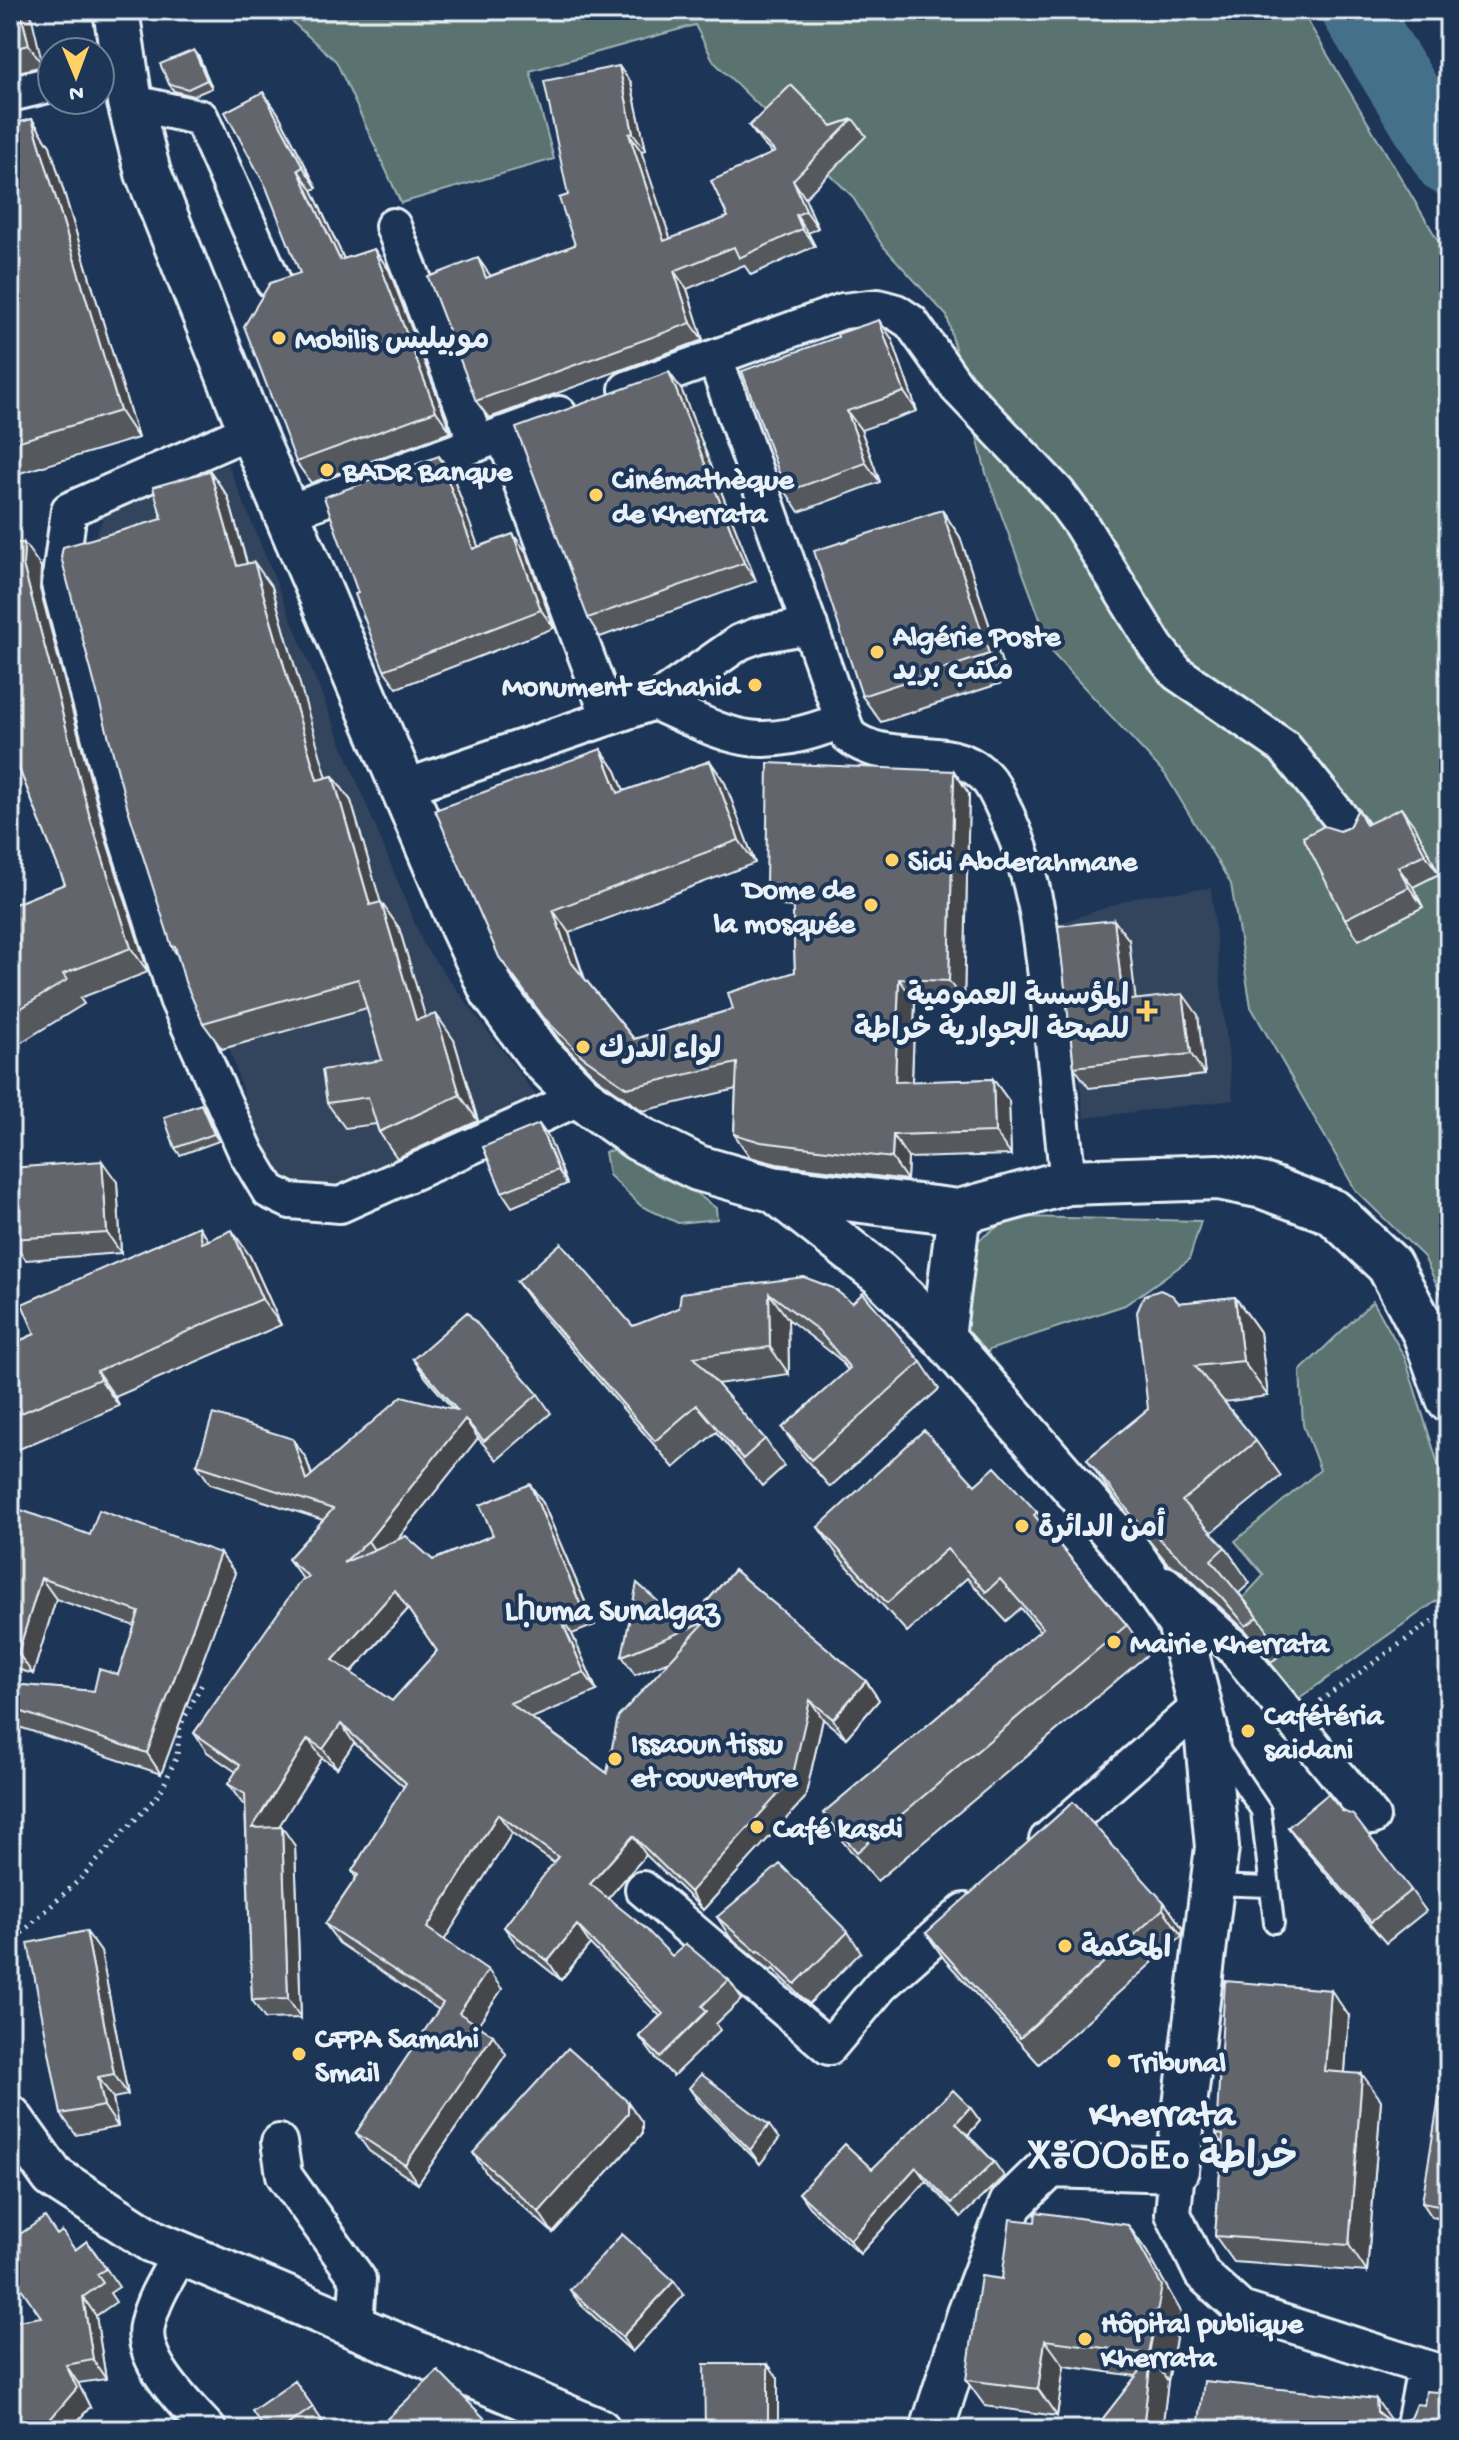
<svg xmlns="http://www.w3.org/2000/svg" width="1459" height="2440" viewBox="0 0 1459 2440" font-family="'Gochi Hand','Playpen Sans Arabic','Noto Sans Tifinagh',sans-serif">
<rect width="100%" height="100%" fill="#1d3557"/>
<filter id="ink" filterUnits="userSpaceOnUse"><feTurbulence type="fractalNoise" baseFrequency=".0125" numOctaves="2"/><feDisplacementMap in="SourceGraphic" scale="16" xChannelSelector="R" yChannelSelector="G"/><feConvolveMatrix kernelMatrix="1 2 1 2 8 2 1 2 1" color-interpolation-filters="sRGB"/></filter>
<g filter="url(#ink)">
<path fill="#32445d" d="M228 464 424 946 540 1101 339 1186 282 1179 263 1155 96 630 88 551 110 503Z
M1211 888 1233 1100 1084 1118 1060 923 1140 896Z"/>
<path fill="#5a7370" stroke="#a1b2b4" stroke-width="2" d="M279 10H1301L1449 259V1311L1424 1257 1356 1191 1251 1007 1231 884 1165 774 1053 654 986 473 947 316 882 245 852 196 714 62 695 25 530 71 554 159 401 203 336 61Z
M620 1148 658 1176 696 1193 716 1208 717 1219 678 1223 641 1206 609 1175 605 1152Z
M1021 1217 1201 1221 1189 1260 1125 1305 989 1350 983 1363 965 1332 963 1269 973 1244 1000 1225Z
M1373 1301 1405 1358 1449 1499V1592L1295 1701 1265 1664 1280 1645 1240 1601 1264 1575 1235 1541 1320 1470 1303 1425 1300 1371Z"/>
<g fill="none" stroke-linecap="round" stroke-linejoin="round">
<path stroke="#44708a" stroke-width="68" d="M1355 10 1449 162"/>
<defs>
<path id="service" d="M1218 1747 1261 1811 1274 1923
M1211 1885 1269 1887"/>
<path id="minor" d="M10 94 52 84
M130 102 201 118 273 281
M393 226 477 444
M715 358 848 735C887 768 948 740 984 775 996 787 1001 803 1008 818 1038 886 1042 939 1050 1013 1056 1069 1062 1126 1068 1182
M627 389 843 311 878 307 896 312 911 322 957 387 1057 492 1080 523 1156 647 1177 673 1284 747 1352 832
M251 430 69 510 59 584 126 837 177 999 247 1154 269 1191 290 1201 340 1205 581 1097
M503 434 609 717
M289 512 559 414
M654 702C734 738 754 754 841 721
M403 788 654 702 740 642 759 635 810 626
M1165 1584 1232 1646 1372 1817
M1047 1840 1200 1706
M643 1889 829 2047 881 1985 965 1911
M279 2142 284 2175 358 2279 355 2327
M1177 2170 1173 2214 1202 2274 1241 2309 1449 2375
M181 2253C168 2276 152 2300 147 2326 140 2361 187 2406 209 2430
M10 2364V2376
M1413 2430 1425 2368"/>
<path id="tertiary" d="M772 1189 880 1274 943 1337 1129 1551 1179 1623 1206 1729 1217 1847 1177 2170 1050 2166 1011 2204 969 2314 932 2430
M943 1337 959 1212
M10 2117 53 2177 152 2241 599 2430"/>
<path id="primary" d="M116 10 130 102 148 173 251 430 463 928 493 992 541 1057 581 1097 638 1138 698 1168 772 1189 959 1212 1068 1182 1218 1177 1263 1186 1333 1212 1389 1265 1425 1333 1449 1399"/>
</defs>
<use href="#service" stroke="#e8f1f8" stroke-width="24"/>
<use href="#minor" stroke="#e8f1f8" stroke-width="40"/>
<use href="#tertiary" stroke="#e8f1f8" stroke-width="48"/>
<use href="#primary" stroke="#e8f1f8" stroke-width="50"/>
<path stroke="#e8f1f8" stroke-width="5" stroke-dasharray="2 6" stroke-linecap="butt" d="M1320 1701 1449 1609
M10 1944 79 1880 160 1793 177 1756 180 1726 202 1684"/>
<use href="#service" stroke="#1d3557" stroke-width="18"/>
<use href="#minor" stroke="#1d3557" stroke-width="34"/>
<use href="#tertiary" stroke="#1d3557" stroke-width="42"/>
<use href="#primary" stroke="#1d3557" stroke-width="44"/>
</g>
<path fill="#54585d" stroke="#e8f1f8" stroke-width="2" fill-rule="evenodd" d="M10 10 43 66 10 74Z
M194 50 199 57 212 88 193 96 174 91 169 84Z
M631 83 646 150 641 151 670 239 728 217 772 153 762 143 749 126H832L853 119 866 136 805 198 818 228 808 233 815 246 751 275 744 265 687 289 703 340 489 418 476 401 490 276 575 245 568 195Z
M263 92 278 113 317 188 312 190 344 259 374 249 389 270 451 432 311 483 296 462 300 273Z
M32 119 50 146 138 438 10 476V125Z
M892 339 917 411 861 430 880 482 799 512 786 492Z
M669 372 682 391 756 581 600 637 588 618Z
M210 471 228 497 247 563 272 587 326 778 333 776 351 801 380 902 399 928 425 1017 454 1040 478 1121 397 1158 379 1132 376 1124 345 1128 327 1103 382 1060 367 1008 222 1049 203 1023 177 955 172 947 162 519Z
M452 474 478 547 513 534 526 552 554 628 397 688 384 670Z
M942 510 960 537 1008 681 881 722 862 696Z
M41 567 40 589 107 842 148 972 80 998 84 1004 20 1043 10 1029V906L65 884 10 746Z
M601 749 616 771 624 791 710 761 725 783 755 863 569 933 585 979 634 1039 733 1009 795 972 793 907 782 906 766 884 954 771 969 794 964 1003 915 1001 912 1082 993 1079 1009 1101 1011 1155 908 1158 907 1180 777 1164 750 1157 734 1134 736 1089 643 1111 597 1078 560 1041 499 957Z
M1358 809 1368 824 1416 828 1439 874 1413 887 1423 907 1359 940 1345 919 1340 831 1349 827Z
M1129 940 1135 999 1198 1015 1205 1075 1089 1088 1074 1067Z
M206 1111 219 1141 180 1155 175 1148Z
M549 1138 567 1184 512 1207 502 1192Z
M117 1182 121 1253 26 1260 11 1239Z
M208 1240 250 1256 281 1325 115 1397 119 1406 10 1453V1345L35 1334Z
M804 1277 921 1362 939 1389 830 1487 801 1454 782 1428 848 1370 838 1358 788 1319 789 1374 717 1384 765 1439 784 1466 762 1486 716 1432 674 1468 536 1308 517 1282 633 1326Z
M1235 1297 1260 1332 1268 1396 1224 1402 1256 1441 1281 1476 1211 1533 1225 1547 1250 1583 1239 1593 1258 1617 1283 1653 1271 1662 1246 1631 1179 1569 1168 1564 1112 1495 1087 1459 1148 1409 1179 1303Z
M413 1359 538 1394 551 1413 497 1460 478 1438 397 1540 433 1560 493 1535 543 1503 595 1625 572 1634 597 1691 532 1718 607 1773 669 1661 635 1675 622 1656 686 1626 734 1570 866 1681 879 1700 846 1738 823 1719 805 1798 703 1910 646 1855 608 1898 672 1956 729 1980 742 1999 716 2024 720 2030 673 2076 653 2055 639 2036 660 2016 590 1944 561 1980 517 1945 504 1927 554 1863 512 1833 444 1940 502 1989 477 2025 506 2054 418 2184 369 2151 356 2133 439 2010 339 1943 325 1924 356 1878 352 1871 404 1787 354 1743 337 1768 322 1758 278 1827 295 1846 301 2018 265 2019 252 2000 245 1805 242 1803 228 1784 236 1772 207 1752 194 1733 303 1579 288 1559 323 1520 210 1484 197 1465 306 1458 312 1475 453 1409 426 1378ZM408 1609 437 1651 392 1701 351 1673Z
M975 1485 1037 1512 1057 1542 1127 1625 1148 1654 877 1881 843 1842 823 1813 1040 1631 1021 1608 1006 1621 967 1578 907 1632 838 1556 818 1527Z
M90 1535 220 1553 235 1573 161 1774 10 1724V1684L94 1691 118 1675 135 1626 56 1599 33 1674 10 1667V1542Z
M1342 1811 1411 1890 1426 1911 1386 1943 1303 1847 1288 1827Z
M1164 1902 1183 1929 1182 1936 1039 2064 945 1960 926 1933Z
M717 1917 848 1932 861 1952 809 2004 773 1969 771 1971 730 1937Z
M101 1952 128 2095 113 2098 118 2127 76 2135 61 2114Z
M1349 2016 1345 2072 1381 2100 1367 2272 1234 2262 1215 2236 1222 2144 1216 2134Z
M689 2088 779 2139 760 2164 699 2102Z
M1449 2099V2220L1432 2217 1422 2202Z
M628 2102 642 2122V2134L553 2233 487 2174 473 2153Z
M970 2107 980 2121 968 2135 994 2162 1004 2176 961 2217 926 2181 860 2254 809 2207 799 2193 872 2169Z
M1128 2225 1147 2252 1181 2312 1168 2381 1162 2430H1094L1136 2376 1064 2366 1057 2416 985 2406 966 2380 1002 2279Z
M57 2234 75 2250 87 2241 119 2287 110 2293 116 2302 96 2316 106 2379 78 2383 90 2407 16 2371 41 2317Z
M674 2281 684 2295 632 2352 580 2304 570 2290Z
M295 2381 323 2422 311 2430H265Z"/>
<path fill="#45474c" stroke="#e8f1f8" stroke-width="2" d="M20 10H30L43 66 29 45Z
M194 50 199 57 212 88 207 80Z
M619 66 631 83 646 150 633 133Z
M263 92 278 113 317 188 303 167Z
M32 119 50 146 138 438 120 411Z
M629 134 641 151 677 258 664 241Z
M298 170 312 190 354 281 340 260Z
M793 180 805 198 818 228 806 211Z
M796 215 808 233 815 246 802 229Z
M374 249 389 270 451 432 436 411Z
M478 258 490 275 498 295 486 278Z
M674 271 687 289 703 340 691 323Z
M879 320 892 339 917 411 904 392Z
M669 372 682 391 756 581 744 563Z
M847 411 861 430 880 482 866 463Z
M439 456 452 474 486 568 473 549Z
M210 471 228 497 255 592 237 566Z
M942 510 960 537 1008 681 989 654Z
M513 534 526 552 554 628 541 610Z
M24 543 41 567 40 589 107 842 148 972 131 948 90 818 23 565Z
M254 562 272 587 335 806 317 780Z
M601 749 616 771 634 815 618 793Z
M710 761 725 783 755 863 739 840Z
M954 771 969 794 964 1003 949 981Z
M333 776 351 801 389 931 370 905Z
M1401 808 1416 828 1439 874 1425 854Z
M1398 867 1413 887 1423 907 1409 887Z
M381 902 399 928 434 1046 416 1020Z
M553 910 569 933 586 985 571 962Z
M1114 920 1129 940 1138 1021 1123 1001Z
M899 979 915 1001 911 1105 895 1082Z
M1183 994 1198 1015 1205 1075 1191 1054Z
M436 1014 454 1040 478 1121 460 1095Z
M993 1079 1009 1101 1011 1155 995 1132Z
M201 1104 206 1111 219 1141 214 1134Z
M539 1124 549 1138 567 1184 558 1170Z
M893 1135 908 1158 907 1180 892 1158Z
M102 1161 117 1182 121 1253 107 1233Z
M199 1226 217 1253 202 1243Z
M232 1230 250 1256 281 1325 262 1299Z
M769 1293 788 1319 789 1374 770 1347Z
M1235 1297 1260 1332 1268 1396 1243 1361Z
M97 1371 115 1397 119 1406 100 1379Z
M465 1419 478 1438 381 1560 368 1541Z
M293 1439 306 1458 319 1499 306 1480Z
M530 1484 543 1503 595 1625 581 1606Z
M220 1553 235 1573 161 1774 147 1753Z
M41 1578 56 1599 33 1674 18 1653Z
M395 1590 408 1609 346 1678 333 1660Z
M559 1615 572 1634 597 1691 584 1672Z
M866 1681 879 1700 846 1738 833 1719Z
M810 1700 823 1719 805 1798 703 1910 690 1892Z
M341 1724 354 1743 337 1768 323 1749Z
M308 1739 322 1758 266 1847 252 1828Z
M498 1814 512 1833 440 1947 427 1928Z
M282 1827 295 1846 301 2018 288 1999Z
M633 1836 646 1855 604 1903 590 1884Z
M1164 1902 1183 1929 1182 1936 1163 1909Z
M577 1925 590 1944 561 1980 548 1961Z
M86 1931 101 1952 128 2095 114 2074Z
M488 1970 502 1989 473 2032 459 2013Z
M1331 1990 1349 2016 1343 2098 1325 2071Z
M493 2035 506 2054 418 2184 405 2165Z
M1362 2074 1381 2100 1367 2272 1349 2245Z
M98 2077 113 2098 118 2127 104 2106Z
M628 2102 642 2122V2134L553 2233 539 2212Z
M970 2107 980 2121 966 2137 956 2123Z
M769 2125 779 2139 760 2164 750 2150Z
M916 2167 926 2181 860 2254 850 2240Z
M1128 2225 1147 2252 1181 2312 1168 2381 1149 2354Z
M674 2281 684 2295 632 2352 622 2337Z
M83 2297 96 2316 106 2379 93 2360Z
M1045 2340 1064 2366 1057 2416 1038 2389Z
M1151 2357 1168 2381 1162 2430H1143Z
M768 2364 778 2378V2430H768Z
M66 2365 78 2383 90 2407 70 2430H41Z
M1376 2399 1394 2425 1377 2412Z"/>
<path fill="#62666c" stroke="#e8f1f8" stroke-width="2" fill-rule="evenodd" d="M10 10H20L29 45 10 50Z
M194 50 207 80 188 89 169 84 160 64Z
M619 66 633 133 629 134 664 241 728 217 711 181 775 152 749 126 791 85 832 126 853 119 793 180 806 211 796 215 802 229 739 258 734 247 674 271 691 323 476 401 428 277 478 258 486 278 575 245 559 198 568 195 544 81Z
M263 92 303 167 298 170 340 260 374 249 436 411 296 462 244 326 270 283 300 273 266 187 225 112Z
M32 119 120 411 10 444V125Z
M879 320 904 392 847 411 866 463 786 492 742 371 838 337 837 334Z
M669 372 744 563 588 618 516 428Z
M439 456 473 549 513 534 541 610 384 670 355 594 358 593 324 497Z
M210 471 237 566 254 562 317 780 333 776 370 905 381 902 416 1020 436 1014 460 1095 379 1132 368 1097 327 1103 322 1070 382 1060 358 979 203 1023 185 982 175 946 172 947 127 806 61 557 63 547 162 519 153 487Z
M942 510 989 654 862 696 814 551Z
M10 543H24L23 565 90 818 131 948 63 974 67 980 10 1015V906L65 884 10 746Z
M601 749 618 793 710 761 739 840 553 910 571 962 634 1039 733 1009 728 993 795 972 792 886 766 884 768 763 954 771 949 981 899 979 895 1082 993 1079 995 1132 893 1135 892 1158 761 1142 734 1134 737 1063 627 1088 582 1056 544 1018 499 957 435 810Z
M1401 808 1425 854 1398 867 1409 887 1345 919 1303 837 1324 826 1340 831 1349 827 1358 809 1366 825Z
M1114 920 1123 1001 1183 994 1191 1054 1074 1067 1058 926Z
M201 1104 214 1134 175 1148 164 1117Z
M539 1124 558 1170 502 1192 483 1147Z
M102 1161 107 1233 11 1239 10 1168Z
M199 1226 202 1243 232 1230 262 1299 97 1371 100 1379 10 1418V1345L35 1334 22 1304Z
M561 1243 633 1326 679 1308 681 1293 804 1277 833 1288 852 1303 863 1293 921 1362 811 1460 782 1428 850 1368 819 1331 769 1293 770 1347 694 1357 765 1439 743 1459 697 1405 655 1441 517 1282Z
M1160 1290 1172 1295 1179 1303 1235 1297 1243 1361 1195 1366 1256 1441 1182 1501 1225 1547 1211 1560 1258 1617 1246 1626 1221 1596 1154 1534 1143 1529 1087 1459 1148 1409 1137 1312 1144 1296Z
M467 1312 538 1394 484 1441 465 1419 368 1541 343 1563 406 1536 433 1560 493 1535 480 1505 530 1484 581 1606 559 1615 584 1672 510 1703 607 1773 618 1717 705 1622 622 1656 637 1583 686 1626 734 1570 866 1681 833 1719 810 1700 792 1779 690 1892 633 1836 590 1884 645 1928 672 1956 686 1944 729 1980 702 2006 707 2011 660 2057 639 2036 663 2014 577 1925 548 1961 504 1927 558 1857 498 1814 427 1928 488 1970 459 2013 493 2035 405 2165 356 2133 443 2003 325 1924 358 1875 352 1871 406 1783 341 1724 323 1749 308 1739 252 1828 282 1827 288 1999 252 2000 245 1794 228 1784 240 1765 194 1733 301 1580 309 1577 288 1559 333 1509 197 1465 213 1414 293 1439 306 1480 402 1396 457 1410 413 1359ZM395 1590 437 1651 392 1701 333 1660Z
M924 1430 975 1485 995 1467 1037 1512 1034 1515 1127 1625 857 1852 823 1813 1043 1628 1000 1579 986 1592 947 1549 887 1603 818 1527Z
M21 1510 90 1535 99 1510 220 1553 147 1753 10 1708V1684L94 1691 99 1669 118 1675 139 1612 41 1578 18 1653 10 1651V1542Z
M1328 1794 1342 1811 1353 1815 1411 1890 1371 1922 1288 1827Z
M1073 1802 1164 1902 1163 1909 1020 2038 926 1933Z
M780 1864 848 1932 795 1984 759 1950 757 1952 717 1917Z
M86 1931 114 2074 98 2077 104 2106 61 2114 28 1943Z
M1225 1981 1331 1990 1325 2071 1362 2074 1349 2245 1215 2236 1223 2135 1216 2134Z
M568 2048 628 2102V2113L539 2212 473 2153Z
M701 2074 769 2125 750 2150 689 2088Z
M953 2090 970 2107 956 2123 994 2162 951 2203 916 2167 850 2240 799 2193 845 2144 872 2169Z
M1439 2098 1449 2099V2207L1422 2202Z
M1036 2212 1128 2225 1162 2286 1149 2354 1045 2340 1038 2389 966 2380 981 2276 1002 2279 1010 2219 1035 2222Z
M45 2217 57 2235 62 2231 75 2250 87 2241 106 2269 97 2274 103 2283 83 2297 93 2360 66 2365 77 2388 41 2430H10V2376L16 2371 17 2345 10 2328V2322L41 2317 10 2272V2241Z
M622 2234 674 2281 622 2337 570 2290Z
M1151 2357 1143 2430H1094Z
M704 2364H768V2430H705Z
M438 2371 496 2430H375Z
M295 2381 313 2407 280 2430H265L252 2411Z
M1204 2381 1376 2399 1377 2412 1392 2424 1410 2418 1416 2404 1424 2405 1426 2391 1449 2393V2430H1198Z"/>
</g>
<g fill="#ffd166" stroke="#1d3557" stroke-width="3">
<circle cx="279" cy="338" r="8"/>
<circle cx="327" cy="470" r="8"/>
<circle cx="596" cy="495" r="8"/>
<circle cx="877" cy="652" r="8"/>
<circle cx="755" cy="685" r="8"/>
<circle cx="892" cy="860" r="8"/>
<circle cx="871" cy="905" r="8"/>
<path d="M1143 999h8v8h8v8h-8v8h-8v-8h-8v-8h8z"/>
<circle cx="583" cy="1047" r="8"/>
<circle cx="1022" cy="1526" r="8"/>
<circle cx="1114" cy="1642" r="8"/>
<circle cx="1248" cy="1731" r="8"/>
<circle cx="615" cy="1759" r="8"/>
<circle cx="757" cy="1827" r="8"/>
<circle cx="1065" cy="1946" r="8"/>
<circle cx="299" cy="2054" r="8"/>
<circle cx="1114" cy="2061" r="8"/>
<circle cx="1085" cy="2339" r="8"/>
</g>
<g text-anchor="middle" stroke-width="8" stroke-linejoin="round" paint-order="stroke">
<g font-size="30" font-weight="bold" fill="#e8f1f8" stroke="#1d3557" text-anchor="start">
<text x="295" y="348">Mobilis موبيليس</text>
<text x="343" y="480">BADR Banque</text>
<text x="612" y="488">Cinémathèque<tspan x="612" dy="34">de Kherrata</tspan></text>
<text x="893" y="645">Algérie Poste<tspan x="893" dy="34">مكتب بريد</tspan></text>
<text x="739" y="695" text-anchor="end">Monument Echahid</text>
<text x="908" y="870">Sidi Abderahmane</text>
<text x="855" y="898" text-anchor="end">Dome de<tspan x="855" dy="34">la mosquée</tspan></text>
<text x="1129" y="1004" text-anchor="end">المؤسسة العمومية<tspan x="1129" dy="34">للصحة الجوارية خراطة</tspan></text>
<text x="599" y="1057">لواء الدرك</text>
<text x="1038" y="1536">أمن الدائرة</text>
<text x="1130" y="1652">Mairie Kherrata</text>
<text x="1264" y="1724">Cafétéria<tspan x="1264" dy="34">saidani</tspan></text>
<text x="631" y="1752">Issaoun tissu<tspan x="631" dy="34">et couverture</tspan></text>
<text x="773" y="1837">Café kasdi</text>
<text x="1081" y="1956">المحكمة</text>
<text x="315" y="2047">CFPA Samahi<tspan x="315" dy="34">Smail</tspan></text>
<text x="1130" y="2071">Tribunal</text>
<text x="1101" y="2332">Hôpital publique<tspan x="1101" dy="34">Kherrata</tspan></text>
</g>
<g font-size="32" font-weight="bold" fill="#e8f1f8" stroke="#1d3557">
<text x="612" y="1619">Lḥuma Sunalgaz</text>
</g>
<g font-size="38" font-weight="bold" fill="#e8f1f8" stroke="#1d3557">
<text x="1162" y="2124">Kherrata<tspan x="1162" dy="44">ⵅⴻⵔⵔⴰⵟⴰ خراطة</tspan></text>
</g>
</g>
<rect width="1459" height="2440" fill="none" stroke="#1d3557" stroke-width="40"/>
<rect x="20" y="20" width="1419" height="2400" fill="none" stroke="#e8f1f8" stroke-width="3" filter="url(#ink)"/>
<g transform="translate(76 76) rotate(179)"><circle r="38" fill="#1d3557" stroke="#6e8097" stroke-width="2"/>
<path d="M0-6L14 30L0 20L-14 30Z" fill="#ffd166"/>
<text y="-12" font-size="22" font-weight="bold" text-anchor="middle" fill="#e8f1f8">N</text>
</g>
</svg>
